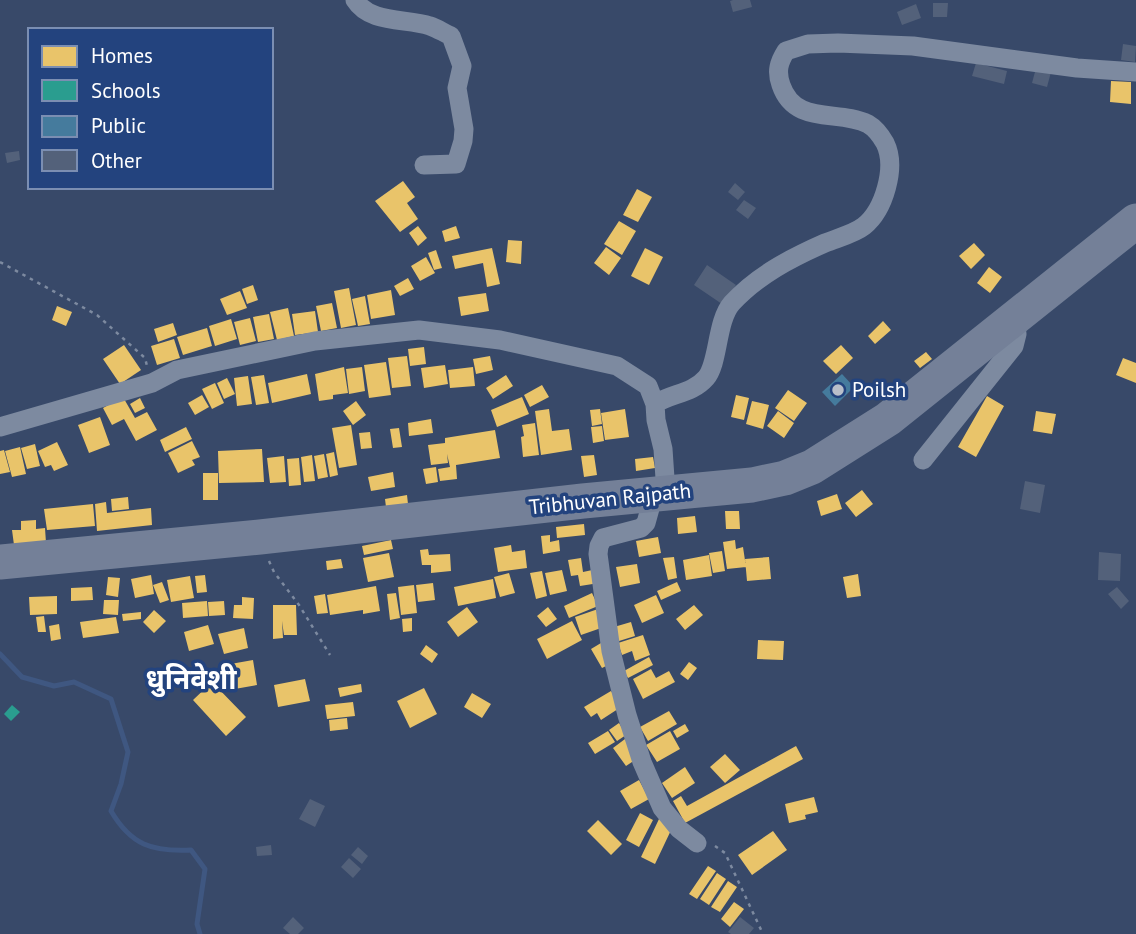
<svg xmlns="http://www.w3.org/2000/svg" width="1136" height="934" viewBox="0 0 1136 934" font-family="'PT Sans','Noto Sans Devanagari',sans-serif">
<rect width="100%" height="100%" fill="#384969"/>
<path fill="#e9c46a" d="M1111 81 1131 82V104L1110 102Z
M403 181 415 197 407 203 418 219 400 232 375 201Z
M637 189 652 197 638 222 623 215Z
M619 221 636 231 622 255 604 244Z
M418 226 427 238 418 246 409 233Z
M456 226 460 238 445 242 442 231Z
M508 240 522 241 521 264 506 262Z
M974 243 985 255 971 269 959 256Z
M606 247 621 258 609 275 594 263Z
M492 248 500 284 487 287 483 263 455 269 452 256Z
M645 248 663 257 649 285 631 276Z
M436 250 442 268 434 270 428 253Z
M426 257 435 273 420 281 411 266Z
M989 267 1002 277 990 293 977 283Z
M408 278 414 289 400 296 394 286Z
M253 285 258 300 247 304 242 289Z
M349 288 356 325 341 328 334 291Z
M391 290 395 315 371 319 367 295Z
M240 291 247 308 227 315 220 299Z
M486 293 489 311 461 316 458 297Z
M365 296 370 324 358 326 352 299Z
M332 303 337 328 321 331 316 306Z
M57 306 72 312 66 326 52 320Z
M288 308 294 336 277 340 270 312Z
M315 311 318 332 295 335 292 314Z
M269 314 274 339 258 342 253 317Z
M250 318 256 341 240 345 234 322Z
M231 319 237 339 215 346 209 326Z
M883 321 891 330 875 344 868 336Z
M173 323 177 335 158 342 154 329Z
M207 328 212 346 183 355 177 337Z
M174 339 180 358 157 365 151 346Z
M124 345 141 370 120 384 103 359Z
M841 345 853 358 836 374 823 361Z
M424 347 426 364 410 366 408 349Z
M926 352 932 359 920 368 914 361Z
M407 356 411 386 392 388 388 358Z
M490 356 493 370 476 374 473 359Z
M1123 358 1136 363V383L1116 375Z
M386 362 391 395 369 398 364 365Z
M445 365 448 384 424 388 421 368Z
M344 367 348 393 333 395V399L319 401 315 374Z
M362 367 365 391 349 394 346 369Z
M473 367 475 386 450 388 448 370Z
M307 374 311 394 272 403 268 383Z
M264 375 269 403 256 405 251 377Z
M506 375 513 386 493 399 486 388Z
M248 376 252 404 237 406 234 378Z
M227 378 235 394 224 399 217 383Z
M215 383 224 403 212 409 202 389Z
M542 385 549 397 530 407 524 395Z
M788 390 807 403 794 421 775 408Z
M202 395 209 407 195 415 188 403Z
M736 395 749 398 744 420 731 417Z
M987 396 1004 406 976 457 958 447Z
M123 397 135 418 147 412 157 430 136 441 124 419 112 425 103 408Z
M522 397 529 414 497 427 491 410Z
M140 398 145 408 135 413 130 404Z
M356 401 366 415 353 425 343 411Z
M752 401 769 405 763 429 746 424Z
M549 409 552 431 569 429 572 450 541 455 535 411Z
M600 409 602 424 592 426 590 410Z
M625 409 629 437 605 440 601 413Z
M778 411 794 423 784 438 767 426Z
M1036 411 1056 414 1052 434 1033 431Z
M100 417 110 445 89 453 78 425Z
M431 419 433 433 409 436 408 423Z
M535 423 539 455 523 457 521 437 524 436 522 425Z
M351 425 357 465 339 468 332 428Z
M602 426 604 441 593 443 591 427Z
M186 427 192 439 165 452 160 440Z
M399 428 402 447 393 448 390 429Z
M495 430 500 458 456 465 457 479 440 481 438 469 450 467 447 454 448 463 431 465 428 445 445 443V438Z
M370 432 372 448 361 449 359 433Z
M192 441 200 457 192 460 195 465 178 473 168 453Z
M57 442 68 465 54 471 51 465 45 467 38 451Z
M35 444 40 466 27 469 21 448Z
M20 447 26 474 12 477 5 451Z
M262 449 264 482 219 483 218 451Z
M4 450 10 472 0 474V451Z
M334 452 338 475 330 477 326 454Z
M324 454 328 477 318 479 314 456Z
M312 455 315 481 304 482 301 457Z
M594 455 597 475 584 477 581 456Z
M284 456 286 482 270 483 267 458Z
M653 457 655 468 636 471 635 459Z
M299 458 301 485 289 486 287 459Z
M436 467 438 482 426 484 423 469Z
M393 472 395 487 371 491 368 477Z
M203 473H218V500H203Z
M862 490 873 504 856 517 845 503Z
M837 494 842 509 821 516 817 501Z
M407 495 408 504 386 507 385 499Z
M128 497 129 509 112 511 111 499Z
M106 502 107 513 151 508 152 525 97 531 95 504Z
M93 504 95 526 47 530 44 509Z
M725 511H739L740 529H726Z
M695 516 697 532 678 534 677 518Z
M36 520V529L45 528 46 543 14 545 12 530H21V521Z
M584 524 585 535 557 538 556 527Z
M550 535V542L559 540 560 551 543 554 541 536Z
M658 537 661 553 639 557 636 541Z
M391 540 393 549 364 555 362 546Z
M735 540 736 549 743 547 746 567 727 569 723 542Z
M511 545 512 552 525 550 527 568 498 572 494 548Z
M428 549 429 555 450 554 451 571 431 573V565H422L420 550Z
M722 551 725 571 713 573 709 553Z
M389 553 394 577 368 582 363 558Z
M709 555 712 576 686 580 683 560Z
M674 557 677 578 668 580 663 558Z
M769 557 771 579 747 581 745 559Z
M581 558 583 572 597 569 599 583 580 586 578 575 571 576 568 560Z
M341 559 343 568 327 570 326 561Z
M637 564 640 583 620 587 616 567Z
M562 570 567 591 550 595 545 573Z
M542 571 547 596 536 599 530 573Z
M509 573 515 593 500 597 494 577Z
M858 574 861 596 847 598 843 577Z
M151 575 154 594 135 598 131 579Z
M205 575 207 592 197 593 195 576Z
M190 576 194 598 171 602 167 580Z
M108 577 120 578 118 597 106 595Z
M493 579 496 598 458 606 454 587Z
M162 582 169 600 160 603 153 585Z
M677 582 681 591 661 600 657 591Z
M433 583 435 600 418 602 416 585Z
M414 585 417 613 401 615 398 587Z
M376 586 380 611 363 614V610L330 615 327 595Z
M92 587 93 600 71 601V588Z
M396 593 400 618 390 620 387 594Z
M592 593 598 606 569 618 564 606Z
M325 594 328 613 317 614 314 596Z
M656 595 664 613 642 623 634 605Z
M57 596V614L30 615 29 597Z
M242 597 254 598 253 619 233 618 234 605H242Z
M104 600H119L118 615 103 614Z
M207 601 208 616 183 618 182 603Z
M224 601 225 615 209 616 208 602Z
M273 605H296L297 635H284L282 621 283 638 273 639Z
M694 605 703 615 685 630 676 619Z
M467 607 478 622 458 637 447 622Z
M548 607 557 619 546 627 537 616Z
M598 609 604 627 581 635 575 617Z
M154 610 166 621 154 633 143 622Z
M141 612V619L123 621 122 614Z
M44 616 46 632H38L36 617Z
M116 617 119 633 83 638 80 622Z
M412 618V631L403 632 402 619Z
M572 621 582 640 547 659 537 639Z
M631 622 635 636 619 641 614 627Z
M59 624 61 639 51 641 49 626Z
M208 625 214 644 189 651 184 632Z
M244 628 248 648 224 654 218 634Z
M643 635 650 655 635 661 632 651 622 655 618 643Z
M758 640 784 641 783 660 757 659Z
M601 643 612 663 602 668 591 649Z
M426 645 438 654 432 663 420 654Z
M649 657 653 665 628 678 624 671Z
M253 660 257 685 229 690 225 665Z
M689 662 697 668 688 680 680 674Z
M651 669 656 678 669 671 675 682 643 699 633 679Z
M305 679 310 701 278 707 274 685Z
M212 682 246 717 226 736 193 700Z
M361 684 362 692 340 697 338 688Z
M424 688 437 714 410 728 397 701Z
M611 691 621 707 601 720 597 713 591 717 584 707Z
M472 693 491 704 482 718 464 707Z
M353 702 355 716 327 719 325 705Z
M669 711 677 724 648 741 640 727Z
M347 718 348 729 330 731 329 720Z
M619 723 626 735 617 741 609 730Z
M685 724 689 731 677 738 673 731Z
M608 731 615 742 595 754 588 743Z
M670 731 680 749 657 762 646 745Z
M625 739 638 758 626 766 613 748Z
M796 746 803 759 685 823 673 801 681 796 687 806Z
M725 754 740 770 725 783 710 767Z
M685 767 695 783 672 798 662 783Z
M639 780 649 799 631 809 620 791Z
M814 797 818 812 805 815 806 819 789 823 785 804Z
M640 813 653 820 639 847 626 840Z
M659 819 673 826 655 864 641 857Z
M598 820 622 844 611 855 587 831Z
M773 831 787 850 752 875 738 855Z
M708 866 716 871 697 899 689 894Z
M717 873 726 879 709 905 700 899Z
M728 881 737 887 720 912 711 907Z
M734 902 744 909 730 927 721 919Z"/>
<path fill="#2a9d8f" d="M12 705 20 712 11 721 4 714Z"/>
<path fill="#457b9d" d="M842 374 854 387 835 406 822 392Z"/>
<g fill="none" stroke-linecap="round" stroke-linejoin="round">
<path stroke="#3f5781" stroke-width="5" d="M0 654 22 677 54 686 74 682 111 699 128 752 121 784 111 811C131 845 152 852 191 850L205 869 197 924 200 934"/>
</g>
<path fill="#53617a" d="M733 0H750L752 7 733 12 730 1Z
M933 3H948L947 17H933Z
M916 4 921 18 902 25 897 12Z
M1123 44 1136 46 1135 62 1121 60Z
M976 63 1007 71 1004 84 972 76Z
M1036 68 1051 72 1047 87 1032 83Z
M19 151 20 160 7 163 5 153Z
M735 183 745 192 738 200 728 192Z
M744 200 756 208 748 219 736 210Z
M707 265 736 285 722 304 694 285Z
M1025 481 1045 485 1040 513 1020 509Z
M1099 552 1121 554 1120 581 1098 580Z
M1117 587 1129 601 1121 609 1108 594Z
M310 799 325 806 315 827 299 819Z
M271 845 272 855 257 856 256 847Z
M358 847 368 856 362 864 351 855Z
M349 858 361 869 353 878 341 867Z
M293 917 304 928 298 934H290L283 928Z
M740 917 754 928 749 934H731L728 932Z"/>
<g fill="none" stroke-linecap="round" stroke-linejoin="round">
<path stroke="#7d8aa0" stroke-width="2.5" stroke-dasharray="3.5 5" stroke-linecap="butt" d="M0 262 97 315 145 358 147 366
M269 561 274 572 299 605 330 655
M715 846 725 853 763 934"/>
<path stroke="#7d8aa0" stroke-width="19" d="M355 0C370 24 406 18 430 26 437 28 444 33 451 36L462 66 457 88 464 129 463 141 456 164 424 165
M0 427 152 383 177 370 315 341 419 330 500 340 617 366 648 386 655 404
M923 460 1014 346 1017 334 1015 317
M666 493 663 449 656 420 655 404C672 393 692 394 706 378 719 363 716 321 732 303 758 275 791 258 825 243 837 238 854 234 864 226 884 210 897 167 885 143 881 136 875 128 868 124 838 109 795 126 781 85 776 71 779 62 786 51L808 44 838 43 913 46 1077 68 1136 72
M654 494 646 523 641 528 603 538 599 546 598 554 611 651 627 715 642 762 662 808 679 829 697 843"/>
<path stroke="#748098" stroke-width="35" d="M0 562 260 537 583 501 752 485 785 478 812 467 888 419 1136 221"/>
</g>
<circle fill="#b9bfca" stroke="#23437e" stroke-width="2.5" cx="838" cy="390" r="7"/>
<g text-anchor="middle" stroke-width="7" stroke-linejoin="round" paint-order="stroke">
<g font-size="21" fill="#fff" stroke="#23437e" text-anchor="start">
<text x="852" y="397">Poilsh</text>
</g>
<g font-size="21" fill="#fff" stroke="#23437e">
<text transform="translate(610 499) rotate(-6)" y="7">Tribhuvan Rajpath</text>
</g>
<g font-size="28" font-weight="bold" fill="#fff" stroke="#23437e">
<text x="191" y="689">धुनिवेशी</text>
</g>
</g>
<rect x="28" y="28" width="245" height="161" fill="#23437e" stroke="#7b8eb2" stroke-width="2"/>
<rect x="42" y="46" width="35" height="21" fill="#e9c46a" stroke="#7b8eb2" stroke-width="2"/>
<text x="91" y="63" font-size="21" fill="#ffffff">Homes</text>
<rect x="42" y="80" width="35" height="21" fill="#2a9d8f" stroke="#7b8eb2" stroke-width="2"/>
<text x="91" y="98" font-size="21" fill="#ffffff">Schools</text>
<rect x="42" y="116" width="35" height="21" fill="#457b9d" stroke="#7b8eb2" stroke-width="2"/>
<text x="91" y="133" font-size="21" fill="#ffffff">Public</text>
<rect x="42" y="150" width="35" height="21" fill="#53617a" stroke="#7b8eb2" stroke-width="2"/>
<text x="91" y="168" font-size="21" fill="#ffffff">Other</text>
</svg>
